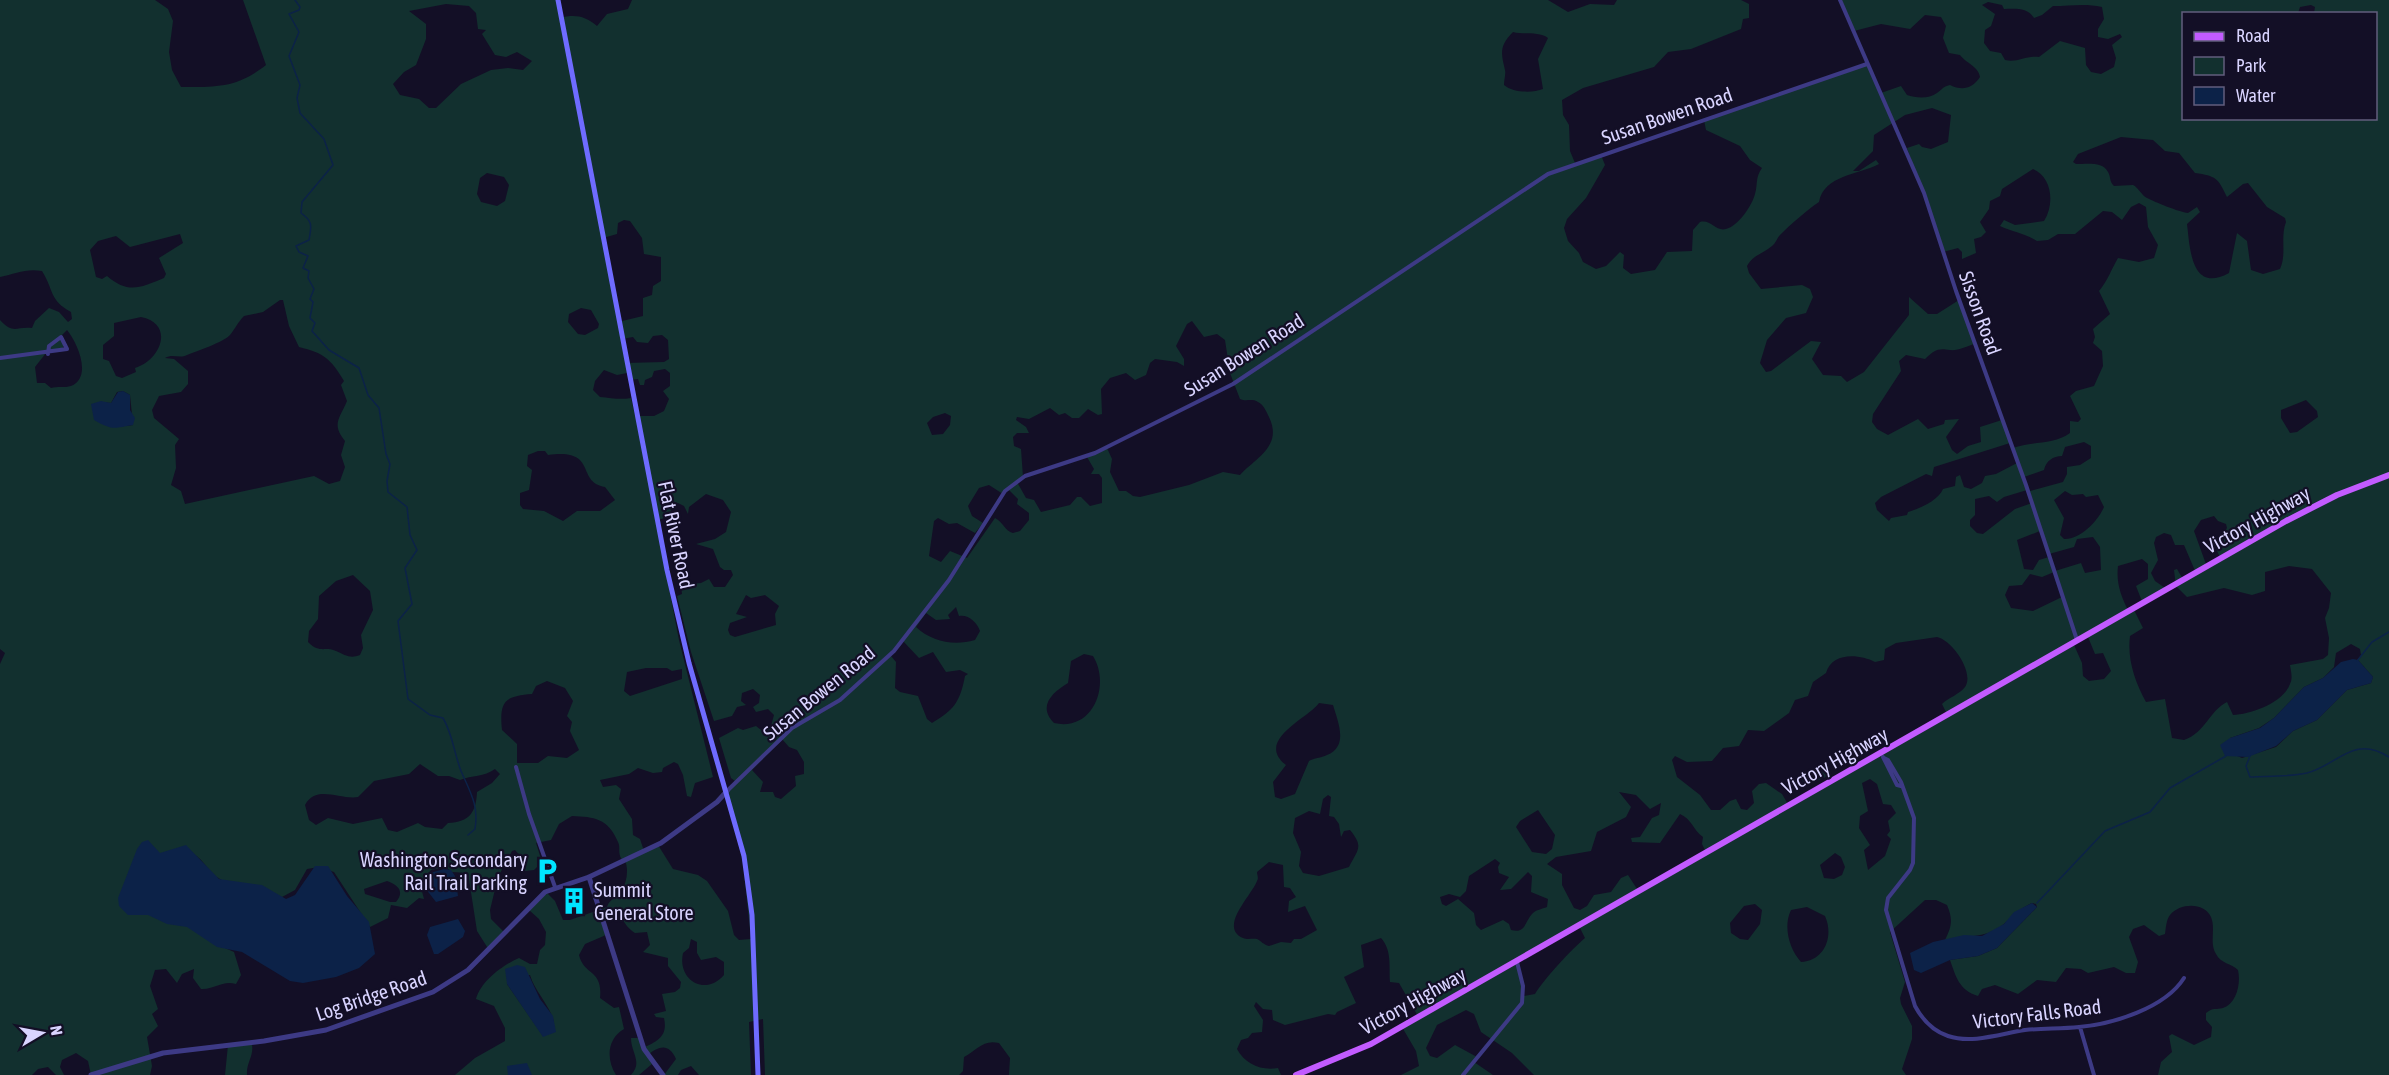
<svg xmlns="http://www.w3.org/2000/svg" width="2389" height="1075" viewBox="0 0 2389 1075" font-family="'Asap Condensed',sans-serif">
<rect width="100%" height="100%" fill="#130f26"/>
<path fill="#12302f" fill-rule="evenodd" d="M0 0H155L168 9 173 21 169 52 172 70 181 87C217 87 237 88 266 65L243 0H557L560 18C575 14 585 16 597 26L607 14 628 9 632 0H1548L1568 12 1590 4 1614 5 1617 0H1741L1749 4V18L1743 19 1741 29 1691 49 1668 52 1654 67 1583 88 1562 100 1563 115 1569 125 1570 151 1575 163 1601 155 1605 165 1586 198 1567 219 1564 228 1568 241 1579 253 1583 262 1596 269 1606 266 1620 252 1624 255 1623 268 1631 274 1655 270 1667 252 1692 251 1693 230 1700 222C1711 219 1716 232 1726 229 1738 226 1752 206 1755 194 1758 183 1755 178 1762 168L1750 160 1740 146 1706 130 1704 120 1867 64 1881 93 1901 86 1907 95C1916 98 1929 99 1937 93 1943 89 1942 87 1950 85 1962 91 1972 89 1980 77 1979 67 1966 63 1960 55L1949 53 1943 38 1946 26 1941 17 1925 15 1910 29 1881 24 1854 31 1841 0H2389V1075H2158L2161 1062 2172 1052 2169 1036 2172 1034 2194 1045 2211 1037 2212 1027 2206 1020V1013C2213 1007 2216 1010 2223 1008 2237 1003 2241 983 2238 970 2231 963 2221 964 2216 954 2209 943 2216 929 2211 917 2204 902 2180 903 2170 915 2166 920 2166 928 2165 934L2159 936 2144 925 2133 929 2129 937 2138 962 2135 973H2126L2114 967 2088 973 2081 969 2066 968 2056 982 2037 980 2018 994 1995 985 1982 989 1978 996C1959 990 1956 977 1950 960L1978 956 1997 948 2037 907 2036 904 2032 903C2014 911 2009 923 1993 931 1978 938 1961 936 1945 940 1952 926 1953 919 1947 905L1936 900H1925L1890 932 1905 982 1900 998 1901 1004 1912 1026V1039L1902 1069 1906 1075H1534L1512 1053 1481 1032 1474 1014 1466 1010 1437 1025 1426 1048 1430 1056 1437 1058 1455 1045 1477 1057 1474 1062 1493 1075H1401L1419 1066 1416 1051 1402 1027 1419 1018 1399 983 1390 982C1389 966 1392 950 1381 938L1361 945 1364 967 1344 977 1356 1003 1337 1012 1335 1015 1328 1014 1285 1025 1273 1020 1272 1010 1263 1009 1256 1002 1254 1006 1263 1020 1262 1032 1252 1033 1248 1038 1241 1040 1237 1049C1245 1064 1261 1071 1278 1068L1281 1075H1009L1010 1058 999 1043C983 1039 977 1050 964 1057L963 1071 959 1075H765L763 1019 749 1022 751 1075H699L691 1066 681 1070 678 1075H664L676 1059C669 1043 659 1046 648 1055L652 1064 639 1075H631C643 1062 631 1053 631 1038H640L643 1048C658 1041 668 1036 664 1018L656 1017 654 1014 666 1011 662 994 675 992 680 988 681 982 668 966V958L643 952 650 945 647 932 635 933C618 922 630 914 602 921L606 935 585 944 579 955C584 976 603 969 600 998L614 1008 619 1007 624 1029C607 1039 606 1059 616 1075H455L475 1058 505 1041V1028L494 1006 476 999C481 981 503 965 519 958L530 964H537L540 950 545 945 546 932 539 919 529 910 547 893 555 901 563 920H570L607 907C610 898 615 900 620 893 627 883 629 871 625 860H622C617 852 621 848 618 842 608 818 594 817 572 816L559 824 551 840 536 843 542 862 534 870 525 871 524 860 515 850 512 851 498 877 490 910 491 919 505 933 489 950 477 931 468 873 452 872 446 867 431 870 420 884 424 899 419 898 407 908 391 905 388 918 370 927 334 872 319 867 307 869 295 890 282 897C263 889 237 889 220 879 208 873 205 860 193 854L149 914 193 927 216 944 234 952 241 975 236 984C222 980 214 990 201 989L193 978 194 969 182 974 177 983 166 969 155 970 150 986 158 1009 152 1014 158 1026 147 1037 152 1066 150 1075H91L88 1061 76 1053 62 1060 60 1067 64 1075H56L48 1067 38 1069 32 1075H0V664L5 653 0 649V320C14 335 16 326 32 328L35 321 49 308 59 312 68 322 72 319 71 312C49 300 54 290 42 271 26 268 15 274 0 277ZM1988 2 2002 5 2004 9C2015 9 2027 7 2034 18L2042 15 2053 6C2070 6 2085 3 2102 7L2104 19 2098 29V37L2108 39 2120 34 2122 37 2112 45 2116 58 2114 67 2101 74 2091 72 2086 65 2085 48 2060 41 2039 57C2026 55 2018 63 2005 60L2001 53 1990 51 1984 43 1985 30 1991 26 1995 14 1982 5ZM446 4 469 6 476 13 478 29 486 30 482 34 495 55 506 57 517 52 532 61 523 70 508 68 491 70 461 84 436 108H429L419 99 400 95 393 84 404 72 416 65 426 39V24L409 11ZM2311 5 2315 7 2314 13 2376 14V118H2184V14L2298 13 2300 7ZM1513 32C1524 35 1539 31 1548 38L1538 59 1543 89C1533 93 1513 93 1504 85 1504 80 1506 74 1505 70 1501 53 1499 46 1513 32ZM1932 108 1951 115 1948 142 1931 149 1922 147 1919 144 1907 148 1943 252 1958 248 1962 252V259L1976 253 1974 239 1981 237 1986 232 1980 222 1989 209 1990 201 2000 196 2002 189 2033 169C2052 177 2055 204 2044 221L2015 225 2004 220 2000 226C2013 232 2024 233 2037 241L2048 240 2058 234H2075L2103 211 2112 212 2122 220 2131 207 2139 203 2146 207 2148 227 2158 245 2154 258 2139 262 2118 258C2111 270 2108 280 2099 291L2110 314 2093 329 2095 337 2093 343 2102 351 2103 366 2094 386 2076 391 2070 396 2081 419 2078 422 2070 421V433C2054 445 2031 441 2013 448L2017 463 1996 474 1985 476 1982 483 1971 489 1964 487 1960 475 1956 477 1955 486 1943 489C1939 500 1919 509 1908 512L1907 515 1891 518 1889 521 1877 510 1875 503 1881 497 1926 474 1932 476 1934 467 2010 443 2002 420 1980 427 1981 442 1968 446 1957 454 1952 450 1946 437 1959 419 1945 420 1944 424 1928 429 1918 419 1888 435 1877 429 1872 422 1873 414 1901 371 1899 361 1906 355 1925 359C1935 350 1937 348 1950 350 1957 351 1968 346 1974 344L1959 300 1937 314H1928L1909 297V315L1864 372 1847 382 1841 376 1823 375 1812 359 1821 342 1811 341 1771 371 1766 372 1760 363 1767 340 1786 318 1806 313 1813 297 1810 289 1802 285 1761 289 1749 273 1747 266C1754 254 1763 254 1772 246 1776 243 1777 238 1780 235 1790 225 1808 209 1819 202 1824 175 1858 175 1879 164L1876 160 1859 171H1853L1873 151 1874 135 1905 115ZM2121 137 2153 140 2165 151 2179 153 2195 173C2216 176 2218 178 2227 197L2243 184 2248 183 2267 207 2285 218 2286 222C2280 238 2287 254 2280 269L2263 274 2251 270 2247 241 2237 233 2229 273C2191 294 2190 248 2187 224L2200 212 2197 207 2188 213C2179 212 2155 202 2147 198 2141 195 2139 188 2133 185L2114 186C2109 181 2111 177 2108 172 2103 161 2086 164 2076 164L2073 162 2078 154ZM487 173 504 177 509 185 505 201 497 206 481 202 477 194 480 178ZM624 220 630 221 642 238 644 254 661 257V281L653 286 652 295 643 298V316L618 322 603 238 617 234 618 223ZM180 234 183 243 159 258 166 274 164 278C140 288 128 294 107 276L102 279 96 277 90 250 98 241 116 236 130 247ZM280 300H283L289 326 299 347C324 353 331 359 344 381L341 385 347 401C340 418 331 424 345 441L341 455 345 467 340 481 329 484 314 476 185 504 181 491 171 485 176 468 175 445 179 439 154 418 152 410 159 396 181 392 188 384V371L174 359 165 358C173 353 179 359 187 355 197 351 224 342 230 335 235 329 238 322 244 316L263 312ZM581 308 591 310 599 324 598 328 585 335 578 334 568 322 569 314ZM141 317C175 324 161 360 135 368L136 372 122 378 116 376 109 361 103 359V345L114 336V323ZM1192 321 1204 337 1217 334 1225 340 1230 373 1240 399C1246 402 1252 398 1258 402 1264 405 1266 411 1269 417 1283 446 1256 458 1240 475L1223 472 1189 485 1140 497 1133 496 1126 491H1119L1110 472 1112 459 1107 448 1087 457 1094 469 1091 474H1099L1102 478V503L1090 506 1081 497H1077L1070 505 1041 512 1034 500 1026 498 1017 482 1023 477 1021 449 1014 446 1013 437 1017 433H1029L1026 427 1016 420 1017 417 1029 419 1050 408 1059 415 1065 413 1072 418H1079L1088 409 1098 415 1102 414 1101 389 1110 378 1126 373 1135 380 1146 375 1150 363 1155 359 1177 362 1184 366V359L1176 346 1187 324ZM67 330C77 342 93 377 71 386 65 388 57 386 51 388L45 383H37L35 367 46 353 62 349 64 345 61 336ZM662 335 668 340 669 359 664 362 626 363 622 339 633 337 637 342 648 343 653 336ZM665 369 670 373V386L663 391 669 399 664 411 654 416H635L631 398C620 400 611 398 600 397L593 390 595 381 604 370 617 375 627 373 629 380 638 379 640 385H644L645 380 652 377 654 371ZM123 391 130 395 133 425 126 426 101 402 111 403 117 392ZM2306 400 2317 411 2318 417 2297 432 2290 433 2281 418V410ZM945 413 951 416 950 425 943 434 932 435 927 423 933 417ZM2084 442 2091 446V458L2080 465 2067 467V474L2063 482 2030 491 2032 503 2015 509 1983 534 1977 533 1970 526V520L1975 515V499L1989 496 1997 502 2004 497 2027 490 2024 477 2044 470C2046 461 2053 456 2062 456L2065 447ZM538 451H545L548 455C599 448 575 482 605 487L615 500 600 511H577L563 521 544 511 523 509 520 505V493L529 490 532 470 527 466 528 455ZM989 485 1003 494 1008 489 1018 499 1017 504 1029 513V520L1020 531 1013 533C1005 531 1003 522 995 518L967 558 950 551 941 562 929 556 934 521 938 518 949 524 957 523 975 533 983 523 972 516 968 506 979 488ZM2065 491 2072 495 2083 494 2086 497 2098 495 2104 507C2098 521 2080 540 2064 539L2060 535 2064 518 2054 500ZM706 494 723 500 731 512 726 532 715 539 696 544 713 549 720 567 724 570H731L733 575 725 587H714L709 579 701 583 681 585 682 594 677 596 691 652 714 721 732 716 737 707 746 705 741 701 742 693 753 689 760 695 759 703 753 707 756 712 768 709 774 715 771 726 761 730 756 726 743 730 738 728 719 738 731 778 735 781 726 793 743 863 751 939 739 940 734 935 728 911 707 881 698 875 673 869 658 845 644 851 640 839 633 835 632 819 619 799 621 789 616 785 603 787 600 780 629 774 638 768 653 773 662 772 663 768 674 762 678 764 683 775 687 796 691 797 695 783 713 777 679 640 656 521 672 515 670 508 678 503 684 506 688 514 689 507ZM2214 516 2218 521 2226 524 2227 528 2224 532V541L2215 546 2221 560 2207 567 2194 531 2201 520ZM2040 531 2049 554 2074 547 2077 539 2093 537 2100 547 2101 570 2085 573 2081 563 2055 571 2049 557 2039 560 2033 570 2024 569 2017 540ZM2164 533 2171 535 2175 545H2184L2196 573 2184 581 2177 569 2174 570 2176 586 2187 597 2224 588 2252 595 2265 591V572L2289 566 2312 569 2331 593 2329 608 2325 618 2329 638 2328 655 2323 659 2290 665C2291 672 2293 678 2290 684 2283 703 2251 714 2233 715L2227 702C2210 710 2205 733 2184 740L2172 738 2165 699 2146 702C2135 682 2127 659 2130 636L2143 628 2134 610H2128C2121 596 2116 583 2118 566L2142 559 2148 564V579L2136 586 2143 604 2168 590 2155 581 2151 573 2158 560 2154 543 2156 537ZM2054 572 2062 597 2033 611 2011 608 2005 595 2009 586 2022 585 2030 574 2042 577ZM353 575 370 591 373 610 361 635 363 648 360 655C350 659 345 655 336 651 324 646 320 654 308 642L309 631 318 619 319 596 336 581ZM746 595 751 598 765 595 779 606 775 614 776 625 735 637 730 635 728 630 730 623 747 617 736 614ZM956 607 959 616C968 614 977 622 980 631L975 640C954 646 932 642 916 627L926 613 936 620 950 619 948 615ZM1937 637C1952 640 1975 673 1965 687 1960 694 1948 698 1942 704L1948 716 1789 806 1782 794 1766 783 1759 784 1752 791 1754 803 1747 810 1741 809 1736 799 1730 801 1720 810H1711L1700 795 1677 777 1672 760 1675 756 1687 762 1712 761 1723 748 1739 746 1748 730 1764 731 1789 713 1795 700 1808 696 1813 682 1826 673C1832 652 1859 654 1875 662L1884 660 1885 649 1896 643ZM2088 637 2095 654 2103 653 2111 671 2104 679 2089 681 2083 676 2082 663 2074 645ZM903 641 919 658 933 652 946 672 960 670 968 674 965 676C960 702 954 710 932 723L927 719 918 696 900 692 895 688 896 662 891 656ZM2351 644 2360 649 2361 655 2358 660 2373 677 2371 683 2347 690 2317 720 2293 731 2276 747 2242 758 2235 755 2230 738 2259 728 2274 718 2304 687 2323 678 2334 667 2336 653ZM1084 654 1093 656C1111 685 1093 732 1054 723 1037 706 1053 692 1068 683L1071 661ZM646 668H667L672 671 682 669V679L630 696 624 691 627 672ZM547 681 565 688 573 701 567 716 572 722 570 731 579 750 567 758 548 756 538 763H517V744L502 730C499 701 505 696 532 694L536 686ZM1319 703 1333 705C1338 722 1349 746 1327 755 1321 758 1314 758 1309 761L1295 794 1281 799 1275 797 1273 782 1286 765C1254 740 1309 718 1319 703ZM782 739 789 747 797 750 804 762V774L795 776 796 786 781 799 775 797 773 792H760L763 782 752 770ZM420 764 438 776H449L460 780C472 775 484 777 495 769L500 774 492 783 477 792C476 812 470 822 448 823L442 829 425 827 418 823 397 832 388 830 382 818 353 824 328 818 316 825 309 820 305 805C316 784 340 800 358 797L374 781 409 774ZM1870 779 1877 784 1883 804 1891 805 1896 813 1888 821 1890 831 1887 835 1891 839 1885 856 1868 870 1864 850 1870 845 1859 828 1860 816 1868 811 1862 783ZM1619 792 1636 795 1650 809 1661 803 1659 815 1652 818 1640 837 1631 838 1632 842 1660 843 1680 814C1692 819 1693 830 1703 837L1702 844 1707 854 1639 892 1628 875 1621 878 1611 892 1594 895 1587 906 1580 910 1574 908 1562 885V874L1547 864 1556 857 1591 851 1597 832 1626 817 1631 807ZM1328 795 1331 797 1329 816 1334 817 1339 824 1341 837 1344 831 1350 830C1364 847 1358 849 1349 867L1319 876 1303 873 1299 866 1301 852 1293 833 1295 818 1309 811 1320 814 1323 799ZM1538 810 1555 835 1552 849 1546 854 1532 852 1516 827 1520 821ZM1835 853 1841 857 1845 867 1842 875 1834 879 1824 878 1820 865ZM1495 859 1500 863 1498 867 1499 873 1509 877 1500 890 1511 889 1528 872 1532 876 1531 892 1548 899 1547 907C1542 909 1536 910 1533 913 1524 922 1526 934 1511 930L1509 924 1503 920 1481 930 1476 925 1474 913 1458 899 1446 906 1442 904 1440 897 1449 894 1460 897 1466 891 1469 876ZM1269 862 1283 865 1284 887 1290 888 1296 897 1289 901 1288 912 1305 906 1317 930 1301 939H1294L1291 943 1281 942 1269 946C1264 945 1261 941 1257 939 1252 938 1248 940 1243 938 1218 927 1252 895 1257 881 1259 878 1257 875 1257 872ZM387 881C398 885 405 891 396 902H390L365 894 364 889ZM1755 904 1762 910 1760 924 1748 940 1740 939 1731 933 1730 923 1744 906ZM1807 907 1825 916C1834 936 1825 961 1801 962 1789 949 1783 926 1791 910ZM1580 928 1585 938C1572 949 1544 979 1535 994L1524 996 1519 962ZM691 939 697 942V953L701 960 716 957 724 962V975C705 997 677 980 683 953L689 948ZM530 975C535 992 552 1008 554 1023L543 1036 507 984 508 978Z
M1823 764 1828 776 1805 786 1800 775Z
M228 1045H252C254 1056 246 1063 247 1075H225Z"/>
<path fill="#0c2248" d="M123 391 130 395V410L135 418 133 425C114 428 113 431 94 420L91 404 101 401 111 403 118 392Z
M2353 659 2358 660 2373 677 2371 683 2347 690 2317 720 2293 731 2276 746 2248 757 2225 756 2220 745 2230 738 2260 728 2274 718 2304 687 2323 678 2341 662Z
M148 840 160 853 186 845 219 879 262 885 286 899 295 895 315 866H328L347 896 369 922 375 954 359 968 336 977 303 983 290 981 242 952 217 947 187 927 167 924 148 915H128L119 906 118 898 137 849 142 842Z
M444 869 451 870 455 876 458 896 436 902 422 884 430 873Z
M2032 903 2037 907 1997 948 1978 956 1950 960 1921 973 1914 970 1910 953 1933 942 1964 935 1982 936 2004 924 2014 912Z
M458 919 465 931 463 937 438 954H434L427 935 430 927Z
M517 965 525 967 540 999 553 1016 556 1032 543 1037 507 984 505 969Z
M527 1063 532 1075H508L507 1066Z"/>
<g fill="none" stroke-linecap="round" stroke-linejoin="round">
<path stroke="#0c2248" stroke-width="1.5" d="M295 0 300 7 299 10 289 14 299 32 289 56 300 85 297 98 300 113 324 139 333 165 302 202 301 213C314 222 311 227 309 240L296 246 299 252 308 256 303 268 309 271 308 278 314 289 310 299 313 302 310 318 315 323 312 331 329 350 359 368 368 395 379 408 386 454 390 464 387 481 388 492 407 507 410 535 417 550 405 568 412 604 398 621 408 699 430 715 443 718C453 735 454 753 461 771 470 792 479 805 475 829L468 835
M2357 661 2372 642 2389 632
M2250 756 2246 766 2250 777C2270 776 2288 777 2307 773 2338 765 2353 734 2389 757
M2037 903 2105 831 2150 812 2170 788 2226 756"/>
<path stroke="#3d3a85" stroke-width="4" d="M1840 0 1924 193 1956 291 2026 485 2077 640
M0 358 67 349 61 337 49 346 48 354
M1883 757 1897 785 1901 786
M1884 758 1888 760 1901 782 1914 818 1913 863 1910 870 1888 898 1886 910 1915 1006C1922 1019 1933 1031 1948 1036 1972 1044 2000 1034 2025 1030 2043 1028 2061 1029 2079 1027 2113 1024 2165 1008 2184 978
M516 767 529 814 555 887
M727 791 792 728 840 700 894 651 949 580 1005 491 1025 476 1095 453 1233 384 1548 174 1867 64
M2080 1027 2094 1075
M1463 1075 1522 1003 1523 986 1517 962"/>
<path stroke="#3d3a85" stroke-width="5" d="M589 877 644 1049 663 1075
M91 1075 163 1053 264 1041 326 1030 433 992 468 970 545 892 589 877 661 843 717 802 727 791"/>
<path stroke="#6f6bff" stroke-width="5" d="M558 0 667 570 689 663 744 856 752 915 758 1075"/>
<path stroke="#c25bff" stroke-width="6" d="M1296 1075 1371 1044 2286 521 2337 495 2389 475"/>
</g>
<defs>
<symbol id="parking-bare" viewBox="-9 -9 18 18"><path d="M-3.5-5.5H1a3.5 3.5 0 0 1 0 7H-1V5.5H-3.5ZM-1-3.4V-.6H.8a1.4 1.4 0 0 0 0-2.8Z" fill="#00e5ff" stroke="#130f26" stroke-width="2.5" paint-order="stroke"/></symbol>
<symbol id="building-bare" viewBox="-9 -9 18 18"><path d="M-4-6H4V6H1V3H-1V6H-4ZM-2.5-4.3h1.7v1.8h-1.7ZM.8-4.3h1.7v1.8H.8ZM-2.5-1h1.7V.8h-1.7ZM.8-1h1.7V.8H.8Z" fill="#00e5ff" stroke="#130f26" stroke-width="2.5" paint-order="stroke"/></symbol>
</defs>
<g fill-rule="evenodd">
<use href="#parking-bare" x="528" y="852" width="38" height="38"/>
<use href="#building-bare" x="555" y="882" width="38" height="38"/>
</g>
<g text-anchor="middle" stroke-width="4.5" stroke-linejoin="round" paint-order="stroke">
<g font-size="20" fill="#d9d4ff" stroke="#130f26">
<text transform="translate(1667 116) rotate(-19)" y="7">Susan Bowen Road</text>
<text transform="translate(1980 313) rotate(70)" y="7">Sisson Road</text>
<text transform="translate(1244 355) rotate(-32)" y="7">Susan Bowen Road</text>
<text transform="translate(2257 520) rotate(-29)" y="7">Victory Highway</text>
<text transform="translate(676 535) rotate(78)" y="7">Flat River Road</text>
<text transform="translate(819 693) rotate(-39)" y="7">Susan Bowen Road</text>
<text transform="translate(1835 761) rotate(-29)" y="7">Victory Highway</text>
<text transform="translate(371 996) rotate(-19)" y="7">Log Bridge Road</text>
<text transform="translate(1413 1001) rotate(-29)" y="7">Victory Highway</text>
<text transform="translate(2037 1014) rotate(-7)" y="7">Victory Falls Road</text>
</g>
<g font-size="20" fill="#d9d4ff" stroke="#130f26" text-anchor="end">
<text x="527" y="867">Washington Secondary<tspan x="527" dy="23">Rail Trail Parking</tspan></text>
<text x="594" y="897" text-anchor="start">Summit<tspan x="594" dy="23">General Store</tspan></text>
</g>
</g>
<rect x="2182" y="12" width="195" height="108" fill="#130f26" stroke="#625e7d" stroke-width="1.5"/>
<rect x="2194" y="32" width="30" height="9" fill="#c25bff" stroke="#625e7d" stroke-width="1.5"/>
<text x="2236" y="42" font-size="18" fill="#d9d4ff">Road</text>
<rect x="2194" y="57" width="30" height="18" fill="#12302f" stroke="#625e7d" stroke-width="1.5"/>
<text x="2236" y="72" font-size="18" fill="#d9d4ff">Park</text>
<rect x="2194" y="87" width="30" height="18" fill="#0c2248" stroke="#625e7d" stroke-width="1.5"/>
<text x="2236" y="102" font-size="18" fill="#d9d4ff">Water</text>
<g transform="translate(42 1033) rotate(80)" stroke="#130f26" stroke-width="4.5" paint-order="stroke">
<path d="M0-4.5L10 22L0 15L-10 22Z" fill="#d9d4ff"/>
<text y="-9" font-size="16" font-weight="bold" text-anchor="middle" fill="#d9d4ff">N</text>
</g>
</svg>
